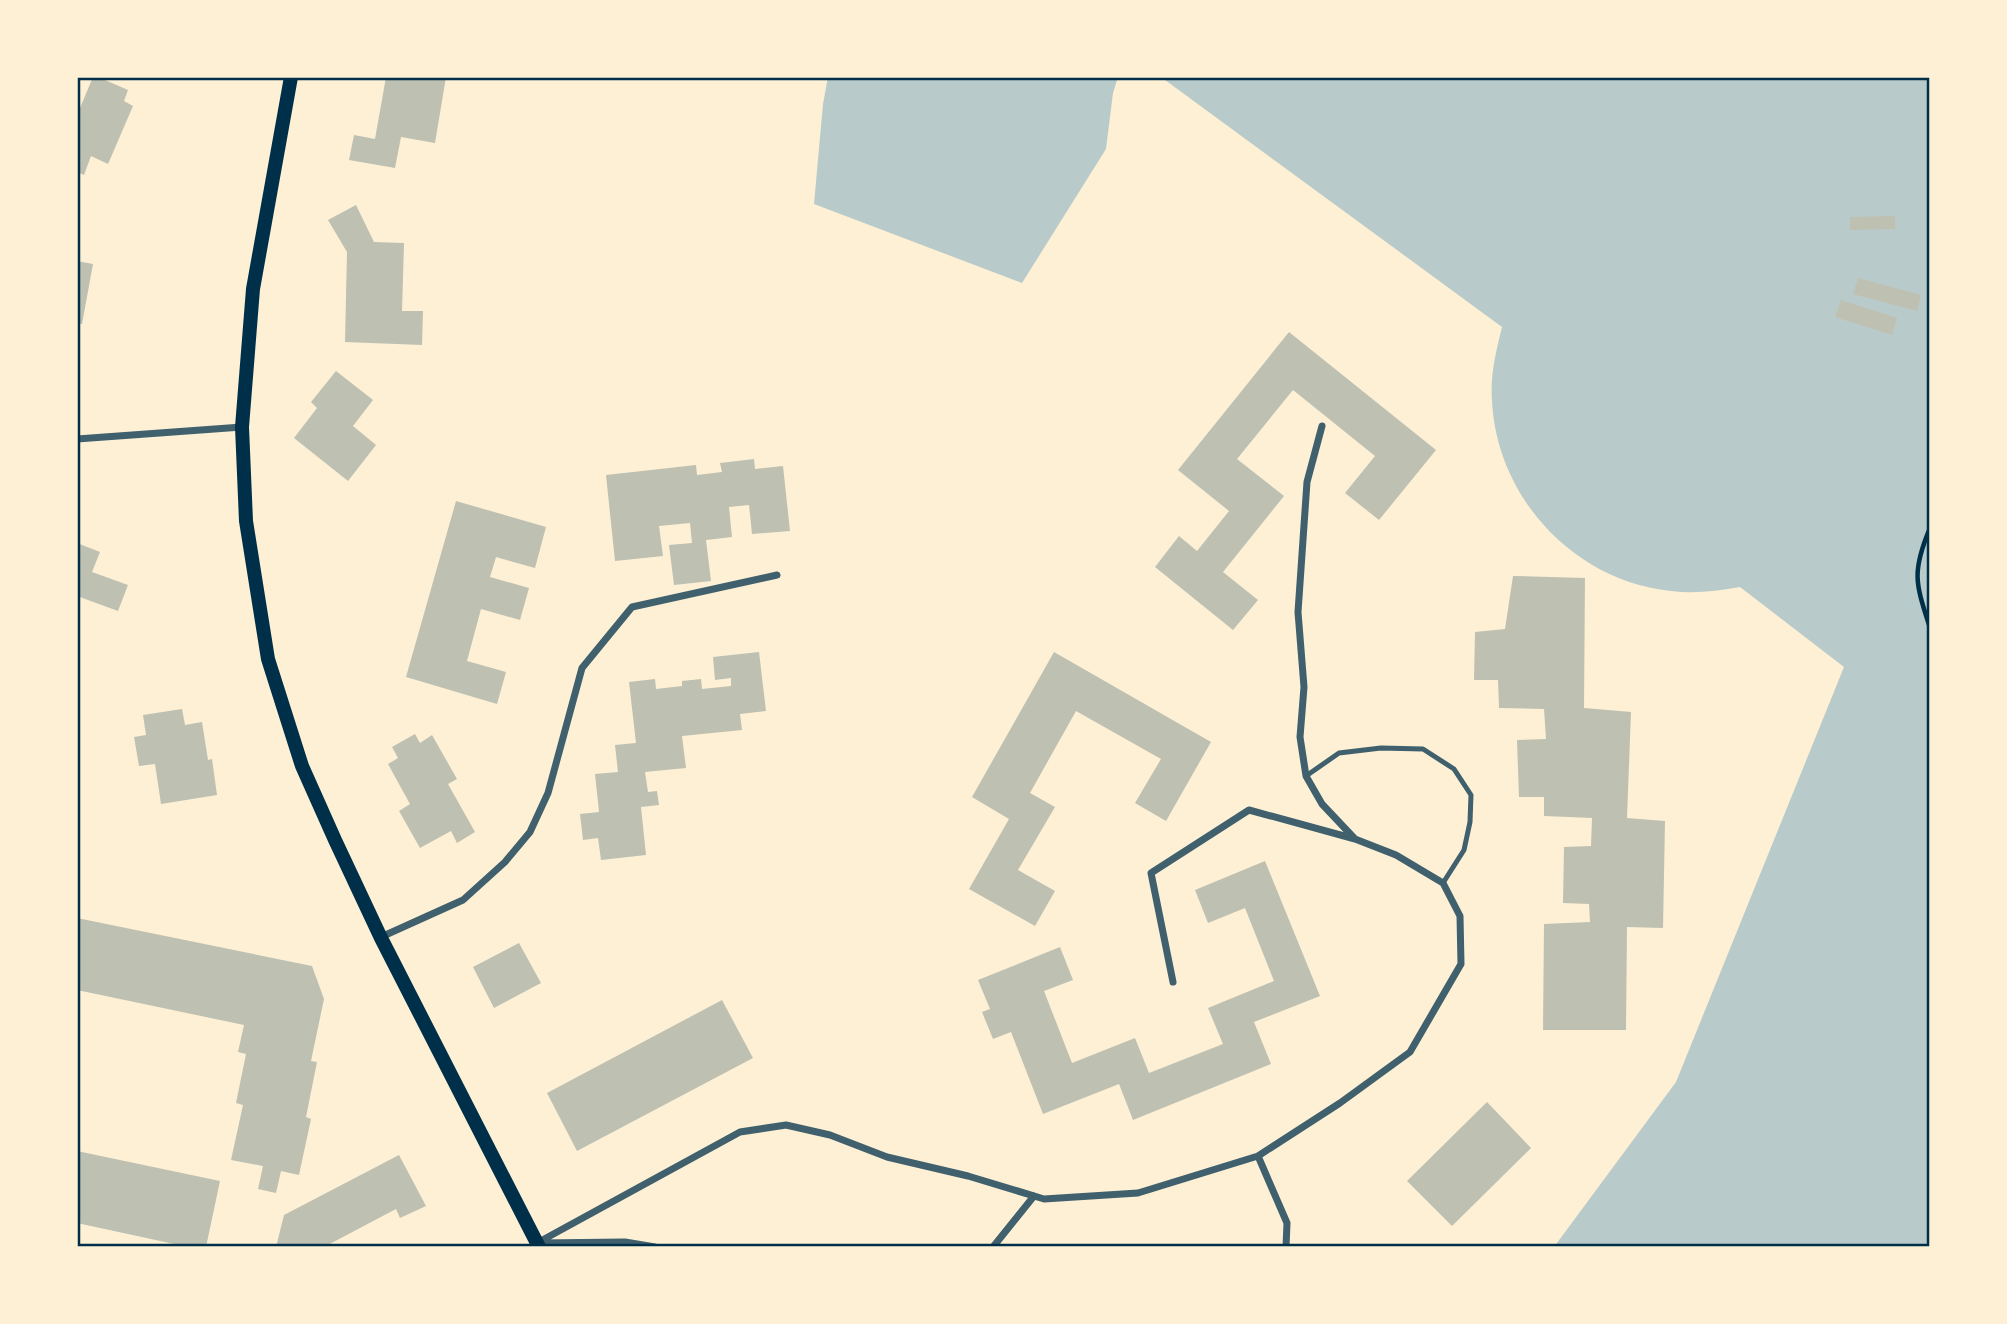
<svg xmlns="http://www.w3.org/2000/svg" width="2007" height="1324" viewBox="0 0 2007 1324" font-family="Signika,sans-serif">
<rect width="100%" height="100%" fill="#fdf0d5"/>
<path fill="#b9caca" d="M828 77H1118L1113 93 1106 149 1022 283 814 204 823 104Z
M1161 77H1930V1247H1554L1676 1082 1844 667 1740 587C1717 591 1694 594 1671 591 1574 581 1497 498 1492 401 1490 375 1496 352 1502 327Z"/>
<path fill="#bec0b2" d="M93 77H98L128 90 124 101 133 106 108 164 91 156 84 175 77 172V115Z
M386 77H446L435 143 401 137 395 168 349 160 354 135 375 139Z
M356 205 374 242 404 243 402 311H423L422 345 345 342 347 252 328 220Z
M1895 216V229L1850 230V217Z
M77 261 93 264 82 324 77 323Z
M1858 278 1921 295 1917 311 1853 294Z
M1841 300 1897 318 1892 335 1835 317Z
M1289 332 1436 450 1379 520 1345 493 1375 456 1293 390 1237 459 1284 496 1223 572 1258 600 1233 630 1155 567 1179 536 1197 551 1229 511 1178 470Z
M336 371 373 400 353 426 376 445 348 481 294 438 317 408 311 402Z
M754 459 755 469 783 466 790 531 752 534 749 505 729 507 732 537 706 540 711 581 674 585 669 545 692 543 690 523 659 526 663 556 615 561 606 475 696 465 697 475 722 472 720 463Z
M456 501 546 527 535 568 496 557 490 577 529 588 520 620 481 609 467 661 506 672 497 704 406 677Z
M77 543 100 552 92 572 128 585 118 611 77 596Z
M1513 576 1585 578 1584 708 1631 712 1627 818 1665 821 1663 928 1627 927 1626 1030H1543L1544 924 1590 922 1589 904 1563 903 1564 847 1591 846 1592 818 1544 816V797H1519L1517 740 1546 739 1544 709 1499 708 1498 680H1474L1475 632 1505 629Z
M759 652 766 711 740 714 742 730 682 736 686 768 645 772 648 792 657 791 659 805 641 807 646 855 601 860 598 838 583 840 580 814 599 812 595 774 618 772 615 745 636 743 629 682 655 679 656 689 682 686V681L701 679 702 689 731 686V678L715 680 713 657Z
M1054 652 1211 742 1166 821 1135 803 1161 759 1076 711 1030 793 1055 807 1018 870 1055 891 1035 926 969 889 1009 819 972 797Z
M182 709 185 725 202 722 208 760 212 759 217 795 161 804 155 764 139 766 134 737 146 735 143 715Z
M415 734 420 743 432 735 457 779 448 784 475 832 457 843 451 831 420 848 399 811 410 804 388 764 398 758 392 747Z
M1265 861 1320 996 1254 1022 1271 1064 1133 1120 1119 1084 1043 1114 1011 1032 993 1039 982 1012 990 1009 978 980 1060 947 1073 980 1044 991 1072 1063 1135 1038 1149 1073 1223 1044 1208 1008 1274 981 1245 908 1208 923 1195 890Z
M77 918 312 966 324 999 311 1061 317 1062 306 1117 311 1119 299 1175 281 1171 276 1193 258 1189 263 1166 231 1160 243 1105 236 1103 246 1054 238 1052 244 1025 77 990Z
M519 943 541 983 494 1008 473 967Z
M722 1000 753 1058 577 1151 547 1093Z
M1487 1102 1531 1148 1452 1226 1407 1181Z
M77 1151 220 1181 206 1247H188L77 1223Z
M399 1155 426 1206 400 1218 396 1209 324 1247H276L284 1215Z"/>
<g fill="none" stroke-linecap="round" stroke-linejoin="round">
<path stroke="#003049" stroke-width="4.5" d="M1930 528C1911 573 1916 584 1930 628"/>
<path stroke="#3f606c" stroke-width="5" d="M1306 776 1339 753 1381 748 1423 749 1454 769 1471 795 1470 822 1464 850 1443 883"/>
<path stroke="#3f606c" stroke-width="7" d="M77 439 242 427
M381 937 463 900 505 862 530 832 548 793 582 668 632 607 777 575
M1173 982 1151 873 1249 810 1355 839 1322 804 1306 776 1300 737 1304 687 1298 612 1307 482 1322 426
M1258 1156 1287 1223 1286 1247
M537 1243 740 1132 786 1125 830 1135 887 1157 968 1176 1044 1199 1138 1193 1258 1156 1340 1103 1410 1052 1461 964 1460 916 1443 883 1396 855 1355 839
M538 1243 625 1242 655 1247
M993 1247 1034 1196"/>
<path stroke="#003049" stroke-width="14" d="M291 77 253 289 242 427 246 521 268 659 302 766 335 840 381 938 539 1247"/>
</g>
<rect width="2007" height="1324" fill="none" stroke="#fdf0d5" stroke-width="158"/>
<rect x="79" y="79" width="1849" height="1166" fill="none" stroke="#003049" stroke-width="2.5"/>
</svg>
